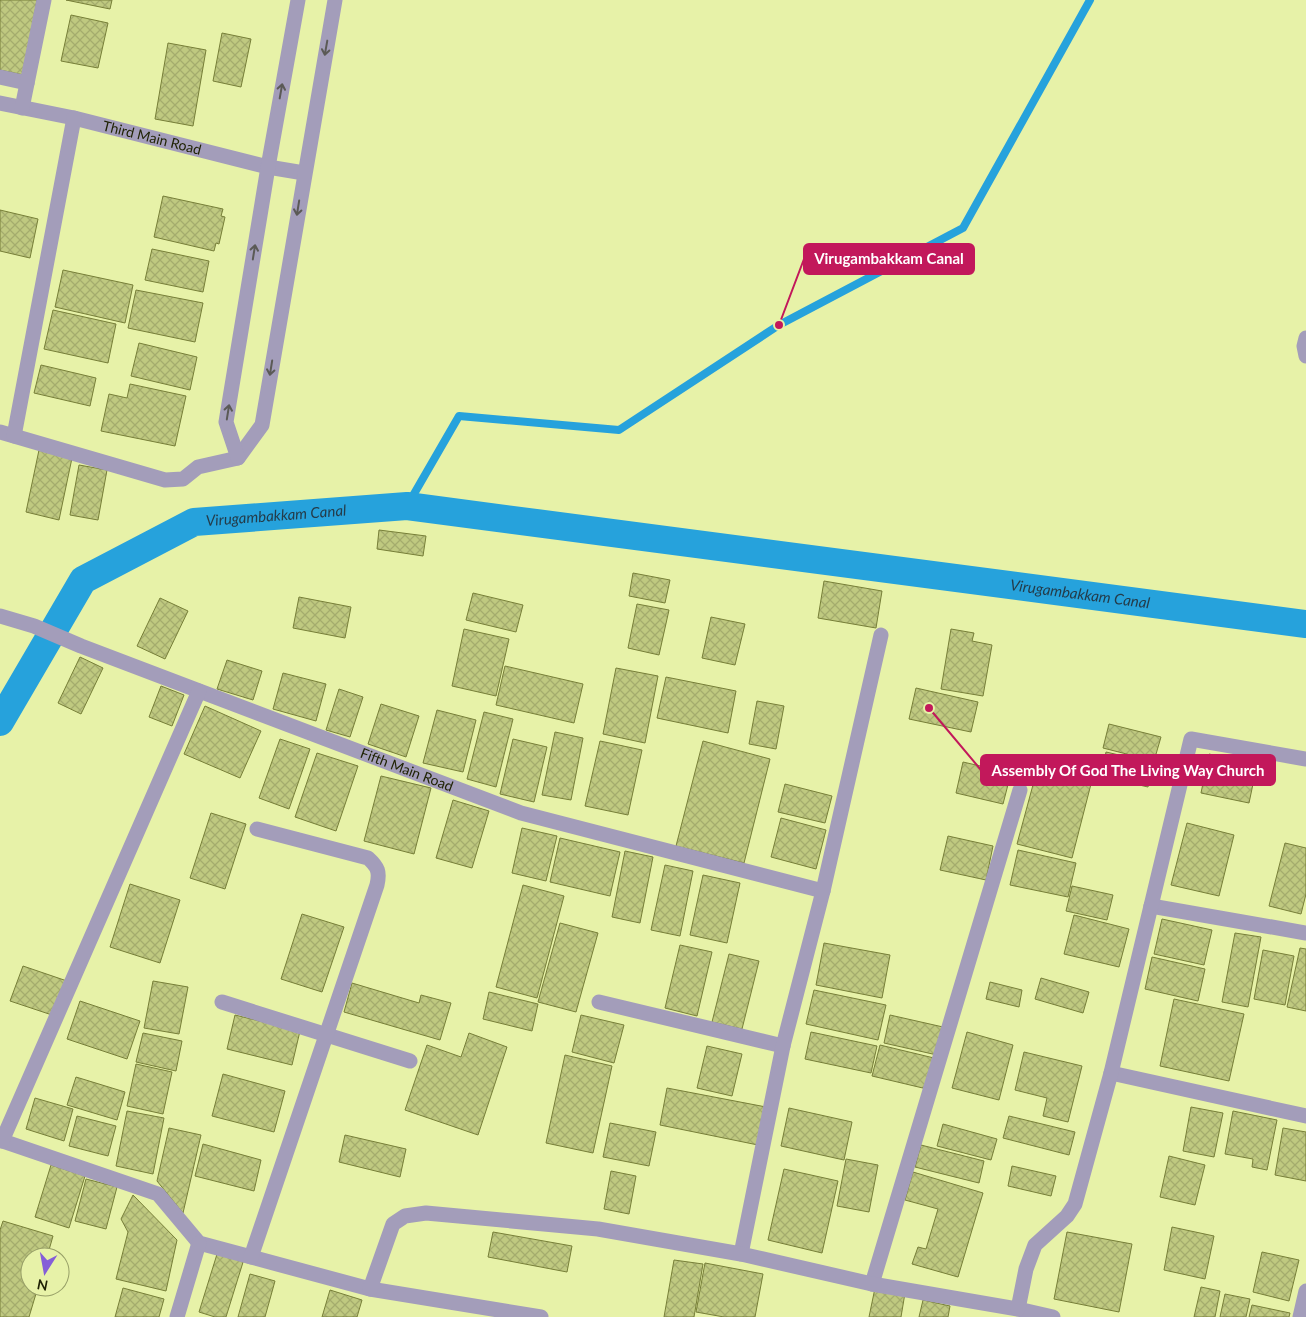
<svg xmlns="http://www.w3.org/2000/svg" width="1306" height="1317" viewBox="0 0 1306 1317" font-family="Lato,sans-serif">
<defs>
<pattern id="building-cross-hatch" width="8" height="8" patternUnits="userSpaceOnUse" patternTransform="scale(1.25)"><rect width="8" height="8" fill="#bfc980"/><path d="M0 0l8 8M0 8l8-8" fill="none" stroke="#a4ac6d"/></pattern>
</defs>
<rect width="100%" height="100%" fill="#e7f2a8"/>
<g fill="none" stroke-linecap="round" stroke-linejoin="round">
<path stroke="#26a2dc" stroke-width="8" d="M407 506 459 416 619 430 779 325 963 228 1090 0"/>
<path stroke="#26a2dc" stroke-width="28" id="s1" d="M0 722 83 580 194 522 407 506 1306 624"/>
</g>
<path fill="url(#building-cross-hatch)" stroke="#777f38" d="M0 0H37L24 75 0 70Z
M66 0H112L110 9Z
M71 15 108 23 98 68 61 61Z
M222 33 251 39 241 87 213 81Z
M168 43 206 50 193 126 155 119Z
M163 196 223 209 221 216 225 217 219 244 216 243 214 251 154 237Z
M0 210 38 219 30 258 0 251Z
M152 249 209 261 203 292 145 280Z
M63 270 133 285 125 323 55 307Z
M136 290 203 303 195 342 128 328Z
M53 310 116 324 108 363 44 349Z
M139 343 197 357 190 390 131 376Z
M41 365 96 378 90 406 34 393Z
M130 384 186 396 175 446 101 431 109 394 127 398Z
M39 450 72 458 59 520 26 512Z
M79 465 107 470 98 520 70 515Z
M379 530 426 536 423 556 377 549Z
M633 573 670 580 665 603 629 596Z
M824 581 882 591 876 628 818 618Z
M473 593 523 605 516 632 466 620Z
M299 597 351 607 345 638 293 628Z
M160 598 188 611 165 659 137 646Z
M637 604 669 610 659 655 628 648Z
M711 617 745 624 735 665 702 658Z
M464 629 509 639 496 696 452 686Z
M951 629 974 633 972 641 992 645 983 696 941 689Z
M80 657 103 668 81 714 58 703Z
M227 660 262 671 253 700 217 689Z
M505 666 583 684 574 723 496 705Z
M616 668 658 676 645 743 603 734Z
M283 673 326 684 316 721 273 709Z
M666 677 736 691 728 733 657 718Z
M161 686 184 695 172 726 149 717Z
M916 688 978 702 971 732 909 719Z
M339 689 363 697 350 737 326 730Z
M757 701 784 706 776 749 749 744Z
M381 704 419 716 406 757 368 744Z
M205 706 261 731 240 778 184 754Z
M437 710 476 720 463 772 423 763Z
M484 712 513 719 496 787 467 779Z
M1109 724 1161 737 1154 761 1103 748Z
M555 732 583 738 571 800 542 795Z
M280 739 310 749 289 809 259 798Z
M513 739 547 747 534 802 500 794Z
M600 741 642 750 628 815 585 806Z
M703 741 770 759 744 863 676 846Z
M1106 752 1154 763 1148 787 1100 776Z
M317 753 358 766 336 831 295 817Z
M1209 754 1257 765 1249 803 1201 793Z
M963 762 1011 773 1003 804 956 793Z
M1037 770 1091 784 1072 858 1017 844Z
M381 776 431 788 414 854 364 841Z
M785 784 832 796 825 823 778 812Z
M453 800 489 811 472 868 436 858Z
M211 813 246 824 225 889 190 878Z
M781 818 826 830 816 869 771 857Z
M1187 823 1234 835 1219 896 1171 885Z
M522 828 557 836 546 881 512 873Z
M948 836 993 846 986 880 940 870Z
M560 838 620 852 610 896 550 882Z
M1285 843 1306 848V894L1301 914 1269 906Z
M1018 850 1076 863 1068 897 1010 885Z
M625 851 653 857 640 923 612 917Z
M665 865 693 871 680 936 651 930Z
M703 875 740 883 727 943 690 935Z
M130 884 180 900 160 963 110 947Z
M523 885 564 896 537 998 496 987Z
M1072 886 1113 895 1107 920 1066 911Z
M302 914 344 927 322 992 281 979Z
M1074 915 1129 929 1119 967 1064 954Z
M1162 919 1212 930 1204 965 1154 954Z
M560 923 598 933 576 1012 538 1002Z
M1235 933 1261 937 1248 1007 1222 1002Z
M824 943 890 955 882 998 816 985Z
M680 945 712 952 697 1016 665 1008Z
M1300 948 1306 949V1011L1287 1007Z
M1263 950 1294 956 1285 1005 1254 999Z
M729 954 759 961 742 1029 712 1022Z
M1152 957 1205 969 1198 1001 1145 989Z
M23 966 67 981 55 1016 10 1001Z
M1041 978 1089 992 1083 1013 1035 999Z
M153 981 188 987 179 1034 144 1028Z
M990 982 1022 990 1019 1007 986 999Z
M352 983 419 1003 421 995 451 1003 440 1040 344 1012Z
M814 990 886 1005 878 1040 806 1024Z
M489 992 538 1004 532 1031 483 1019Z
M1174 999 1244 1014 1229 1081 1160 1066Z
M80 1001 140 1021 127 1059 67 1039Z
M235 1015 300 1031 292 1065 227 1049Z
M581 1015 624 1025 614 1063 572 1052Z
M890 1015 943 1027 937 1055 884 1043Z
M811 1032 877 1046 871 1073 805 1059Z
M967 1032 1013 1045 999 1100 952 1088Z
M143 1033 182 1041 176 1071 136 1062Z
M469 1033 507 1047 478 1135 405 1110 427 1045 461 1057Z
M880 1045 934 1058 927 1089 872 1076Z
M707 1046 742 1054 732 1096 697 1088Z
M1024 1052 1082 1066 1068 1122 1043 1116 1047 1098 1015 1090Z
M565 1055 612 1066 593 1153 546 1143Z
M136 1064 172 1072 163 1114 127 1106Z
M223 1074 285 1091 274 1132 212 1116Z
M76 1077 125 1092 117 1120 67 1105Z
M667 1088 766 1107 758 1145 660 1125Z
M35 1098 73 1109 64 1141 26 1129Z
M1191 1107 1223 1113 1214 1157 1183 1151Z
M789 1108 852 1122 844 1160 781 1146Z
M127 1111 164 1118 153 1174 116 1166Z
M1233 1111 1277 1120 1267 1170 1252 1167 1253 1159 1225 1154Z
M77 1116 116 1126 108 1156 69 1146Z
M1009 1116 1075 1132 1069 1155 1003 1138Z
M610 1123 656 1132 649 1166 603 1157Z
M943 1124 997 1139 991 1160 937 1146Z
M169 1128 201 1135 183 1213 157 1181Z
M1283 1128 1306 1132V1181L1275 1175Z
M345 1135 406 1149 400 1177 339 1162Z
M203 1144 261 1160 254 1191 195 1176Z
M921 1145 984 1161 979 1183 915 1167Z
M1169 1156 1205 1165 1195 1205 1160 1197Z
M846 1159 878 1165 869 1212 837 1206Z
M51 1165 85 1176 69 1228 35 1217Z
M1012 1166 1056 1176 1051 1196 1008 1186Z
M784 1169 838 1181 822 1253 768 1240Z
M611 1171 636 1176 629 1214 604 1209Z
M913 1172 983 1193 958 1277 912 1264 918 1247 926 1249 938 1209 905 1200Z
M86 1179 117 1187 106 1229 75 1221Z
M133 1195 177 1240 166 1291 116 1279 128 1232 121 1219Z
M3 1221 53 1236 47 1257H30V1287H38L29 1317H0V1230Z
M1172 1227 1214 1236 1205 1279 1164 1270Z
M493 1232 572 1246 567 1272 488 1257Z
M1067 1232 1132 1244 1119 1312 1054 1299Z
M218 1251 244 1259 226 1317H215L199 1312Z
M1262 1252 1299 1260 1289 1301 1253 1292Z
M674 1260 703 1264 694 1317H664Z
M705 1263 763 1274 755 1317H724L696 1312Z
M250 1274 275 1281 265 1317H238Z
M1201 1287 1220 1291 1215 1317H1194Z
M123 1288 164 1299 159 1317H115Z
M875 1288 905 1293 901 1317H869Z
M330 1290 362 1300 357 1317H322Z
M1225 1294 1250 1299 1246 1317H1220Z
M923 1300 950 1306 948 1317H919Z
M1252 1305 1290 1313 1289 1317H1249Z"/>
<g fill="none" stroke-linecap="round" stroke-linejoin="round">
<g stroke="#a39dba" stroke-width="15">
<path d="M0 77 27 83"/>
<path id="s2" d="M0 103 74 118 268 167 304 173"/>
<path d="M22 108 44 0"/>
<path d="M1306 338 1304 346 1306 356"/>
<path d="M0 432 165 480 183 479 198 467 238 458 262 425 335 0"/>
<path d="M14 436 74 118"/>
<path d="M238 458 226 422 268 167 298 0"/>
<path id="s3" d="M0 616 34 626 81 646 521 813 823 891"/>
<path d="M1151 906 1306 933"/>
<path d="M222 1002 410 1061"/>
<path d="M599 1002 783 1046"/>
<path d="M1111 1073 1306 1116"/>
<path d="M0 1140 158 1194 199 1243 370 1289 541 1317"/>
<path d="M2 1141 199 691"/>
<path d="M741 1254 783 1046 823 891 881 635"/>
<path d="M251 1257 377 885C380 872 378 867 368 858L257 829"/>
<path d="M872 1284 1020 790"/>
<path d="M370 1289 393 1224 405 1216 426 1213 598 1229 741 1254 872 1284 1018 1309 1053 1317"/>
<path d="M1018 1309 1026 1269 1035 1245 1067 1216 1075 1204 1111 1073 1191 739 1306 759"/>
<path d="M177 1317 199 1243"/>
<path d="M1300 1317 1306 1291"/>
</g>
</g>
<defs><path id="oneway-shaft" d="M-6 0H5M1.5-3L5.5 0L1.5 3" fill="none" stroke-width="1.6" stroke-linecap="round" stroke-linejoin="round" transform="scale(1.25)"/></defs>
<g stroke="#5b5a56">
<use href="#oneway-shaft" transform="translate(326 48) rotate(100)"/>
<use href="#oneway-shaft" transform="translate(281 91) rotate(-80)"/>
<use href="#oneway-shaft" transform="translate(298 208) rotate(99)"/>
<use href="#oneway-shaft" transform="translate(254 252) rotate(-81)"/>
<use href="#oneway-shaft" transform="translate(271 368) rotate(99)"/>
<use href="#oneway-shaft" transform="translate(228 412) rotate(-81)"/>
</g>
<g text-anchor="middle" stroke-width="4" stroke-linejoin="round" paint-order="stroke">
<g font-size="14" fill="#202305" stroke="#e7f2a8">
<text dy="5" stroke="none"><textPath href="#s2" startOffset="156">Third Main Road</textPath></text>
<text dy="5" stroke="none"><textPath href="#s3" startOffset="435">Fifth Main Road</textPath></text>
</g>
<g font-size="15" font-style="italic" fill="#243c4a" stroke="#e7f2a8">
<text dy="5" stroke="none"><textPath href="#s1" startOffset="372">Virugambakkam Canal</textPath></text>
<text dy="5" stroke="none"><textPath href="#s1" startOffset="1182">Virugambakkam Canal</textPath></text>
</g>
</g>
<path fill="none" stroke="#c2185b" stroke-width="2" d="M779 325L804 259M929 708L981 770"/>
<g fill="#c2185b" stroke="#e7f2a8" stroke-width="2">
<circle cx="779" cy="325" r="5"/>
<circle cx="929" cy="708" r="5"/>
</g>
<g fill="#c2185b" stroke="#c2185b" stroke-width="2">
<rect x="804" y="244" width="170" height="30" rx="5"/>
<rect x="981" y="755" width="294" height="30" rx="5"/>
</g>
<g font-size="15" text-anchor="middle" font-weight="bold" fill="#fff">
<text x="889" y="264">Virugambakkam Canal</text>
<text x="1128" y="776">Assembly Of God The Living Way Church</text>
</g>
<g transform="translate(45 1272) rotate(191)"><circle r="24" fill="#e7f2a8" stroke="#979f67"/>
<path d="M0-4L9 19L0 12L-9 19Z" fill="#855ed8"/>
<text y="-8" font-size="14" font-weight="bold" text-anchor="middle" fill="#202305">N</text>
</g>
</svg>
